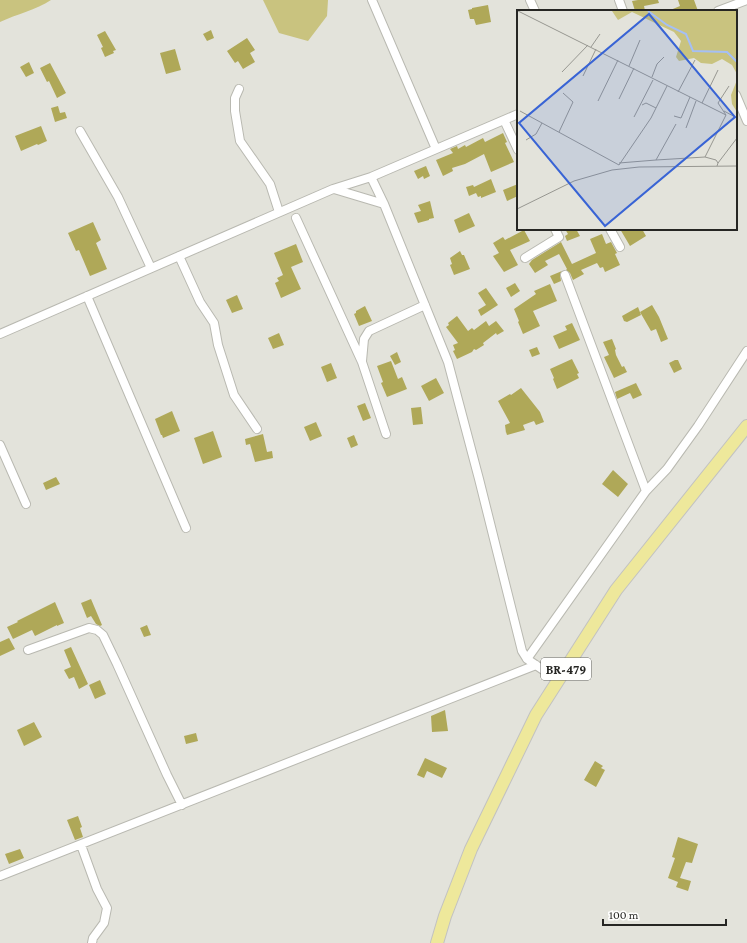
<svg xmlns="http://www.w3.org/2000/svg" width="747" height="943" viewBox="0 0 747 943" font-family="'Crimson Pro',serif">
<rect width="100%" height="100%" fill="#e3e3db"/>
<path fill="#c9c37f" d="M0 0H51C36 10 17 14 0 22Z
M263 0H328L327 16 308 41 279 33Z"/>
<path fill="#afa858" d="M638 0H658L659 3 644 6 645 11H635L632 1Z
M678 0H694L698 11H668L680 6Z
M488 5 491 22 476 25 474 19H470L468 10 472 9V8Z
M211 30 214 38 207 41 203 34Z
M105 31 116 50 113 51 114 53 105 57 101 48 103 47 97 35Z
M247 38 255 50 250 53 255 62 243 69 238 61 235 63 227 51Z
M175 49 181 70 166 74 160 53Z
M29 62 34 73 26 77 20 67Z
M50 63 66 93 57 98 49 81 47 82 40 68Z
M58 106 60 113 65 112 67 118 55 122 51 108Z
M41 126 47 141 38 145 37 144 21 151 15 136Z
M503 133 507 142 505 143 514 162 491 172 484 154 465 164 452 168 453 171 443 176 436 160 453 153 450 149 457 146 458 149 465 145 466 147 483 138 485 142Z
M426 166 430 176 424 179 423 176 418 179 414 171Z
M491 179 496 192 481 198V196L478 197 476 193 469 196 466 187 473 185 474 187Z
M518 184V196L507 201 503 190Z
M430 201 434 218 429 219V220L418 223 414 213 421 211 418 205Z
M469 213 475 226 459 233 454 220Z
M93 222 101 240 96 243 107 269 90 276 79 250 76 251 68 233Z
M565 229H576L580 236 567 241 565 236 568 234Z
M620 229H642L646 236 630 246Z
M524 230 530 241 510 250 518 265 504 272 493 256 499 253 493 243 503 237 505 240Z
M602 234 606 244 611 242 617 253 615 254 620 265 605 272 603 267 600 268 597 263 581 270 584 274 573 280 570 273 566 270 567 269 559 254 545 261 548 265 535 273 529 264 532 260 561 242 572 264 596 253 590 239Z
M296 244 303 262 291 267 301 289 281 298 275 283 279 281 277 278 283 275 274 253Z
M460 251 462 255H464L470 269 454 275 450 265 452 264 450 258Z
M562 271 560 274 561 281 554 284 550 276Z
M515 283 520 291 511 297 506 288Z
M550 284 557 301 533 311 540 326 523 334 518 322 519 321 514 309 536 294 534 291Z
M486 288 498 305 481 316 478 310 486 305 478 293Z
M237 295 243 309 232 313 226 300Z
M652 305 659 317 668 339 661 342 656 329 651 331 640 312Z
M365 306 372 321 359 326 354 314 356 313V311Z
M638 307 641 315 627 322 624 321 622 316Z
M457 316 468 331 472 328 474 330 486 321 489 326 496 321 504 331 497 335 496 333 483 343 484 345 476 350 474 349 472 352 457 359 453 351 455 350 453 345 458 343 446 327 449 325 448 323Z
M572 323 580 340 559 349 553 336 567 330 565 326Z
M279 333 284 345 273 349 268 338Z
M612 339 616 349 615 350 616 355 622 367 624 366 627 372 614 378 604 357 609 355 603 342Z
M537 347 540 354 532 357 529 350Z
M397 352 401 362 395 365 390 356Z
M572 359 579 373 577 374 579 378 557 389 553 379 554 378 550 369Z
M675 360H678L682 369 674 373 669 363Z
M391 361 398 379 402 377 407 389 387 397 381 383 383 382 377 366Z
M331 363 337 378 327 382 321 367Z
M436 378 444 393 429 401 421 386Z
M636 383 642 395 633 399 630 393 617 399 615 392Z
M521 388 540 412 544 422 536 425 534 421 523 425 525 430 507 435 506 432V433L505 425 510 423 498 401 510 394 511 395Z
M365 403 371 418 363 421 357 406Z
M421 407 423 424 413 425 411 408Z
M172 411 180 431 163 438 162 435H161L155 419Z
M316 422 322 436 310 441 304 427Z
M213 431 222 457 203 464 194 438Z
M263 434 267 452 272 451 273 458 255 462 250 444 246 445 245 439Z
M354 435 358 445 351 448 347 438Z
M613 470 628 484 618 497 602 484Z
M56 477 60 484 46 490 43 483Z
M91 599 102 625 100 626 96 624 91 616 87 618 81 603Z
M55 602 64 623 57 626V625L35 636 32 630 13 639 7 627 18 622 17 621Z
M147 625 151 635 144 637 140 628Z
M9 638 15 649 0 656V642Z
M71 647 88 684 79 689 74 677 69 679 64 670 71 667 64 650Z
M100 680 106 694 95 699 89 685Z
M445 710 448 731 432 732 431 716Z
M34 722 42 737 24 746 17 730Z
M196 733 198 741 186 744 184 736Z
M425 758 447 768 442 778 427 771 424 778 417 775Z
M595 761 603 766 601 768 605 770 596 787 584 780Z
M78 816 82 827 80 828 83 837 75 840 67 820Z
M678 837 698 844 692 863 686 862 680 878 691 881 688 891 676 887 678 882 668 878 675 858 672 857Z
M20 849 24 858 9 864 5 854Z"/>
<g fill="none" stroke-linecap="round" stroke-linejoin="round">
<defs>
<path id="street" d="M372 0 436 149
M530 0 535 11
M619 0 623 11
M718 11 747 0
M239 89 235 98V111L240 141 270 184 279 212
M736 95 747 121
M504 120 518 150
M80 131 118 197 151 268
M371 177 384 204 448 362 479 479 522 651 527 659 558 680
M334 189 384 204
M296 218 362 362 386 434
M610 229 620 247
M179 256 200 302 214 323 218 345 234 395 257 429
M525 258 559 237 555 229
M87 296 186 528
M0 334 333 189 371 177 518 114
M362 361 364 339 369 331 425 305
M0 445 26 504
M646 491 667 469 698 426 747 351
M28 650 89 628 97 630 103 635 117 664 167 775 182 805
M527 659 646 491 565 275
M81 845 97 889 107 908 104 923 93 938 92 943
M0 876 536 665"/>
<path id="primary" d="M437 943 445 916 471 849 536 715 616 590 747 426"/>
</defs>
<use href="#street" stroke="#b9b9b1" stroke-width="10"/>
<use href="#primary" stroke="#c2c2c1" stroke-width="14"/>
<use href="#street" stroke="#fff" stroke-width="8"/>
<use href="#primary" stroke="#eee89b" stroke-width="12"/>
</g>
<g text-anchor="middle" stroke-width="3" stroke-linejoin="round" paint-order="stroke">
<rect fill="#fffffe" stroke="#676765" stroke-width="1" x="541" y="658" width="50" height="22" rx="3"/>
<g font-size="13" font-weight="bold" fill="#262623">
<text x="566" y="674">BR-479</text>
</g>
</g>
<g transform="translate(517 10)">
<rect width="220" height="220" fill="#e3e3db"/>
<path d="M95 1H220V64L215 55 205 49 195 54 184 53 177 48 162 51 159 47 164 31 157 22 115 2 101 10ZM220 70V102L215 94 214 85Z" fill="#c9c37f"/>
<path fill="none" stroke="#a5bff5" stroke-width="2" d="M131 1 150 15 169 24 176 41 210 42 220 52"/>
<path fill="none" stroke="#979791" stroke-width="1" d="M1 1 209 105 188 147M74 37 83 24M112 56 123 30M45 62 71 35M66 66 79 39M135 67 140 54 147 47M161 82 178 50M102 89 117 58M81 91 101 50M185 93 201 60M125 95 129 93 139 98M3 101 102 155M207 101 220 108M209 105 201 93 212 76M157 106 164 108 173 87M117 107 136 70M169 118 179 91M42 122 56 92 46 83M9 130 19 124 25 113M139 150 188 147 199 150 201 153 200 156M102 153 139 150 159 114M201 153 220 128M102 155 134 108 150 76M0 199 57 171 95 160 122 157 220 156"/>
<path fill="#3964d5" fill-opacity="0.15" stroke="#3964d5" stroke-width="2" d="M132 4 218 107 88 216 2 113Z"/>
<rect width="220" height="220" fill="none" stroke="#262623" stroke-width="2"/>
</g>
<path d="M603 919v6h123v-6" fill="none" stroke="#262623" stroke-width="2"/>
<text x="609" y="919" font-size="12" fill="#262623" stroke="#fffffe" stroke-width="3" paint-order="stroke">100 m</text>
</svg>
